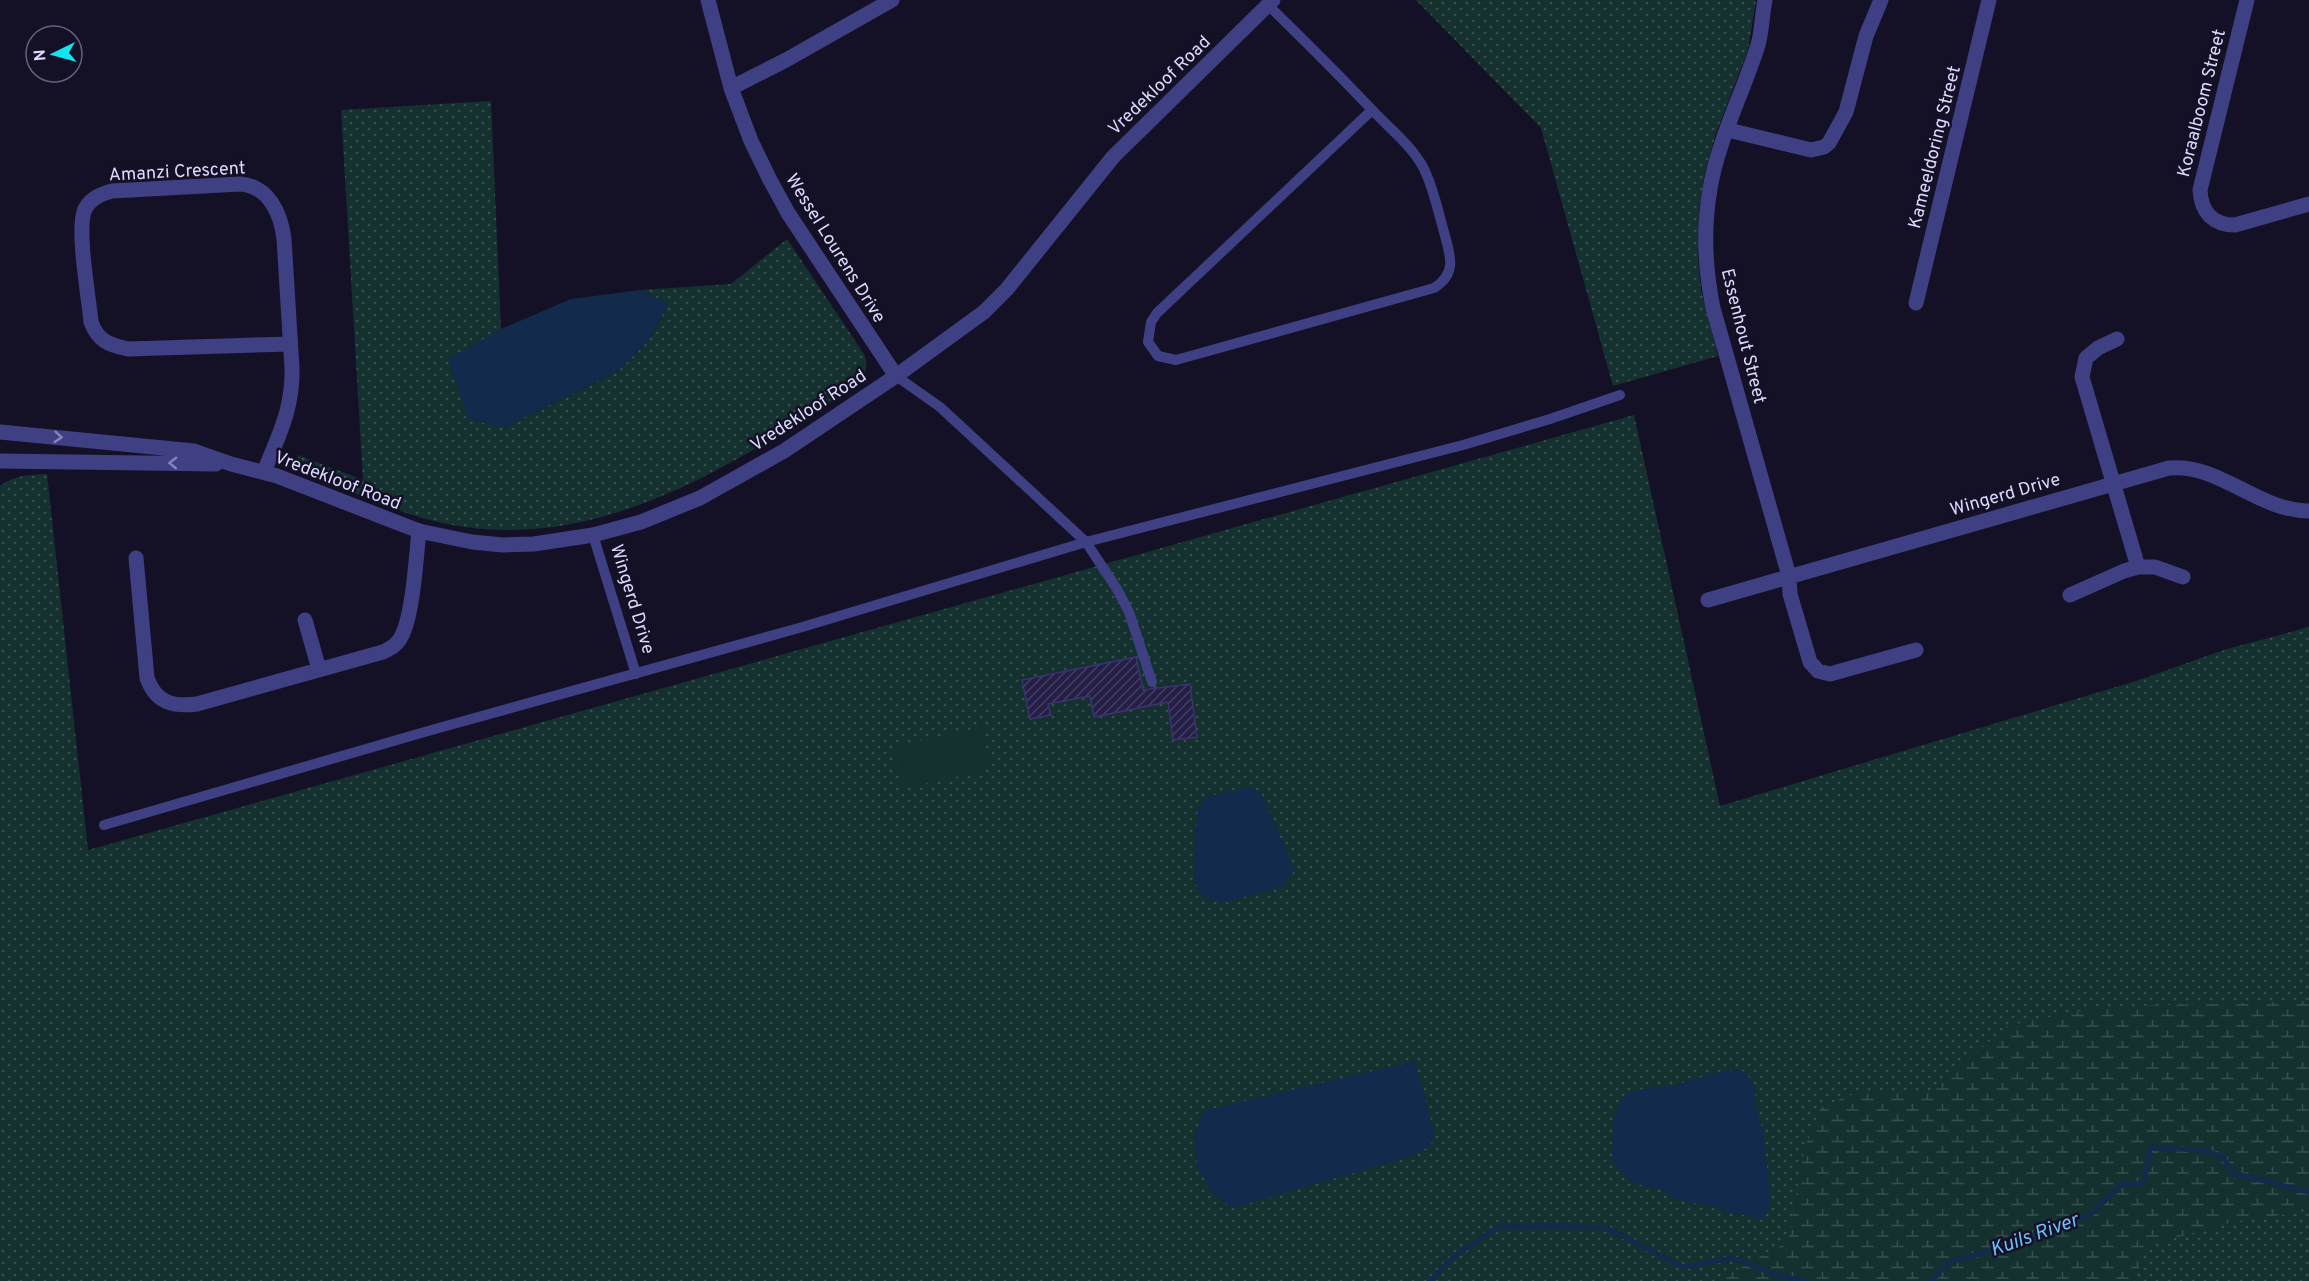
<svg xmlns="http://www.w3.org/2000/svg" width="2309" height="1281" viewBox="0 0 2309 1281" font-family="Overpass,sans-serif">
<defs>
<pattern id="grass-dots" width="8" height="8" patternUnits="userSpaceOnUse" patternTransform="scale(1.5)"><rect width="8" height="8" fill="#15312f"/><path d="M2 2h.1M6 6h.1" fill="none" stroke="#364e4e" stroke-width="1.8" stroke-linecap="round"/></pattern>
<pattern id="wetland-marsh" width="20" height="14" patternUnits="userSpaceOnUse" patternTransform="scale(1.5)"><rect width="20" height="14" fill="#15312f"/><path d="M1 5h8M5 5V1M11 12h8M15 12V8" fill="none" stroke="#364e4e"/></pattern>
<pattern id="building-hatch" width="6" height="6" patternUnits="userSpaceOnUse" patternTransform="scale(1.5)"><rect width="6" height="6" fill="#251f47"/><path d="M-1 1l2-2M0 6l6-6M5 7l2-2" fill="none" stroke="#443f62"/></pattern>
</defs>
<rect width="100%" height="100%" fill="#141127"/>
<path fill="url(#grass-dots)" d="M1416 0H1756L1748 50 1716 133 1705 172 1699 209 1698 260 1701 290 1718 356 1613 386 1541 128Z
M491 101 501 330 448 359 503 428 618 371 649 340 668 304 640 290 731 284 787 239 864 354C869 369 866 376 855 386 729 468 588 561 430 520 383 508 339 486 294 467L298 455 363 480 341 110Z
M1634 415 1720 806 2136 681 2227 649 2309 627V1281H0V486C14 475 30 475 47 474L88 850Z"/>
<path fill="url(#wetland-marsh)" d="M2302 1001H2309V1211L2232 1222 2147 1246 2134 1281H1984L1982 1279 1977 1281H1722L1731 1273 1788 1242 1804 1150 1821 1107 1853 1094 1932 1091 2007 1026 2098 1007Z"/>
<path fill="#15312f" d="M982 727 991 769 902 789 892 747Z"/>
<path fill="#122a4b" d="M640 290 668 304 649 340 618 371 503 428 468 419 448 359 501 329 571 299Z
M1250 787 1261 793 1290 859 1294 871 1282 887 1222 903 1202 896 1194 880 1195 841 1198 809 1206 797Z
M1415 1061 1434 1132 1431 1145 1415 1155 1233 1208 1211 1192 1197 1166 1195 1136 1203 1111Z
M1726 1070 1743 1071 1754 1082 1757 1112 1763 1131 1770 1192 1769 1209 1765 1217C1751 1219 1740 1212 1727 1213L1721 1208 1674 1199 1662 1190 1637 1184 1628 1179 1618 1169 1612 1158 1613 1119 1622 1097 1637 1090 1676 1085Z"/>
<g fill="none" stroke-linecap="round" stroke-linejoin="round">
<path stroke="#122a4b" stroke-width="5" d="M1430 1281 1453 1257 1498 1227 1559 1226 1607 1228 1683 1267 1733 1258 1776 1275 1806 1281
M1931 1281 1948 1263 2012 1244 2091 1214 2121 1185 2144 1183 2150 1148 2203 1150 2223 1157 2233 1173 2309 1192"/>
</g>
<path fill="url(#building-hatch)" stroke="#3c3272" stroke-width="1.5" d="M1136 657 1143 690 1190 684 1197 737 1173 740 1168 702 1094 717 1090 696 1048 704 1051 715 1030 719 1022 680Z"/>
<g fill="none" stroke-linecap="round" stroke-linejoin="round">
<path stroke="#3f4083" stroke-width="10" d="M1268 5C1305 41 1342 78 1377 115 1393 131 1412 147 1423 167 1433 186 1438 211 1444 232 1450 255 1458 273 1434 288L1176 360 1158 356 1148 342 1151 322 1157 313 1372 110
M896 376 940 407 1086 542 1117 589 1129 612 1152 682
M593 535 636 674
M104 825 428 731 799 628 1086 542 1463 445 1550 419 1620 395"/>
<path stroke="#3f4083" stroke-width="15" d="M708 0 731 88 751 141 769 178 788 213 896 376
M1765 0C1762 15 1762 31 1758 45 1743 93 1718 140 1710 189 1703 229 1705 269 1713 308L1789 576 1790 594 1810 662 1818 671 1830 674 1916 650
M2247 0 2200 190C2201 212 2213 225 2235 225L2309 204
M731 88 786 60 892 0
M1728 130 1811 150 1824 147 1829 143 1846 112 1866 36 1881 0
M1916 303 1989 0
M264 472C279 434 293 409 292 368L284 239C281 214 269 186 240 184L112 191C101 194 91 198 85 209 76 228 89 298 91 322 98 341 109 345 128 349L290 344
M136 558 147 678C156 703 173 707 197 704L383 652C391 648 397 645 401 637 413 616 416 558 419 531
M2138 567H2155L2183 577
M2070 595 2124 571 2138 567 2082 377 2086 358 2098 348 2117 339
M1708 600 2169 468C2219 463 2258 511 2309 511
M305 620 319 669"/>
<path stroke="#3f4083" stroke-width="15" d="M0 432 194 451 231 464 277 476 419 531 472 542 503 545 534 544 593 535 641 522 700 498 784 451 896 376 984 312 1007 289 1113 157 1273 0
M0 461 216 464"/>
</g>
<defs><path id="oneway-chevron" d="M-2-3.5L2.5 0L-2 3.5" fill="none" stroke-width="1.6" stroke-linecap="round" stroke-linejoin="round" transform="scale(1.5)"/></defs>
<g stroke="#8685ba">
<use href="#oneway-chevron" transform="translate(58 437) rotate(5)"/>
<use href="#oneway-chevron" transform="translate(173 463) rotate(-179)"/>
</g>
<g text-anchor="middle" stroke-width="5" stroke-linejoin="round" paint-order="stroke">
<g font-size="18" fill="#dcdafd" stroke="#141127">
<text transform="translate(1159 85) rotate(-44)" y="6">Vredekloof Road</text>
<text transform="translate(2201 103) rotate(-76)" y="6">Koraalboom Street</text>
<text transform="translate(1934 147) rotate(-76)" y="6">Kameeldoring Street</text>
<text transform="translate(177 171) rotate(-3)" y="6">Amanzi Crescent</text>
<text transform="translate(836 248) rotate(58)" y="6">Wessel Lourens Drive</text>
<text transform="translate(1744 336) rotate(76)" y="6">Essenhout Street</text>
<text transform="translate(808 410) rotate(-33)" y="6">Vredekloof Road</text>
<text transform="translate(338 480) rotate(21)" y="6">Vredekloof Road</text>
<text transform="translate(2005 494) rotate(-16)" y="6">Wingerd Drive</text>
<text transform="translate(633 599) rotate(73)" y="6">Wingerd Drive</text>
</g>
<g font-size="20" font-style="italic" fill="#6ebef7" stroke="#141127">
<text transform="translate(2034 1234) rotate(-20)" y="7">Kuils River</text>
</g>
</g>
<g transform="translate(54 54) rotate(265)"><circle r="28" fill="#141127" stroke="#64617d" stroke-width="1.5"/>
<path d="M0-4.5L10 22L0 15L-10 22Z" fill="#11e5f1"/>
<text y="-9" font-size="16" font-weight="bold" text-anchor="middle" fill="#dcdafd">N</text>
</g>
</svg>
